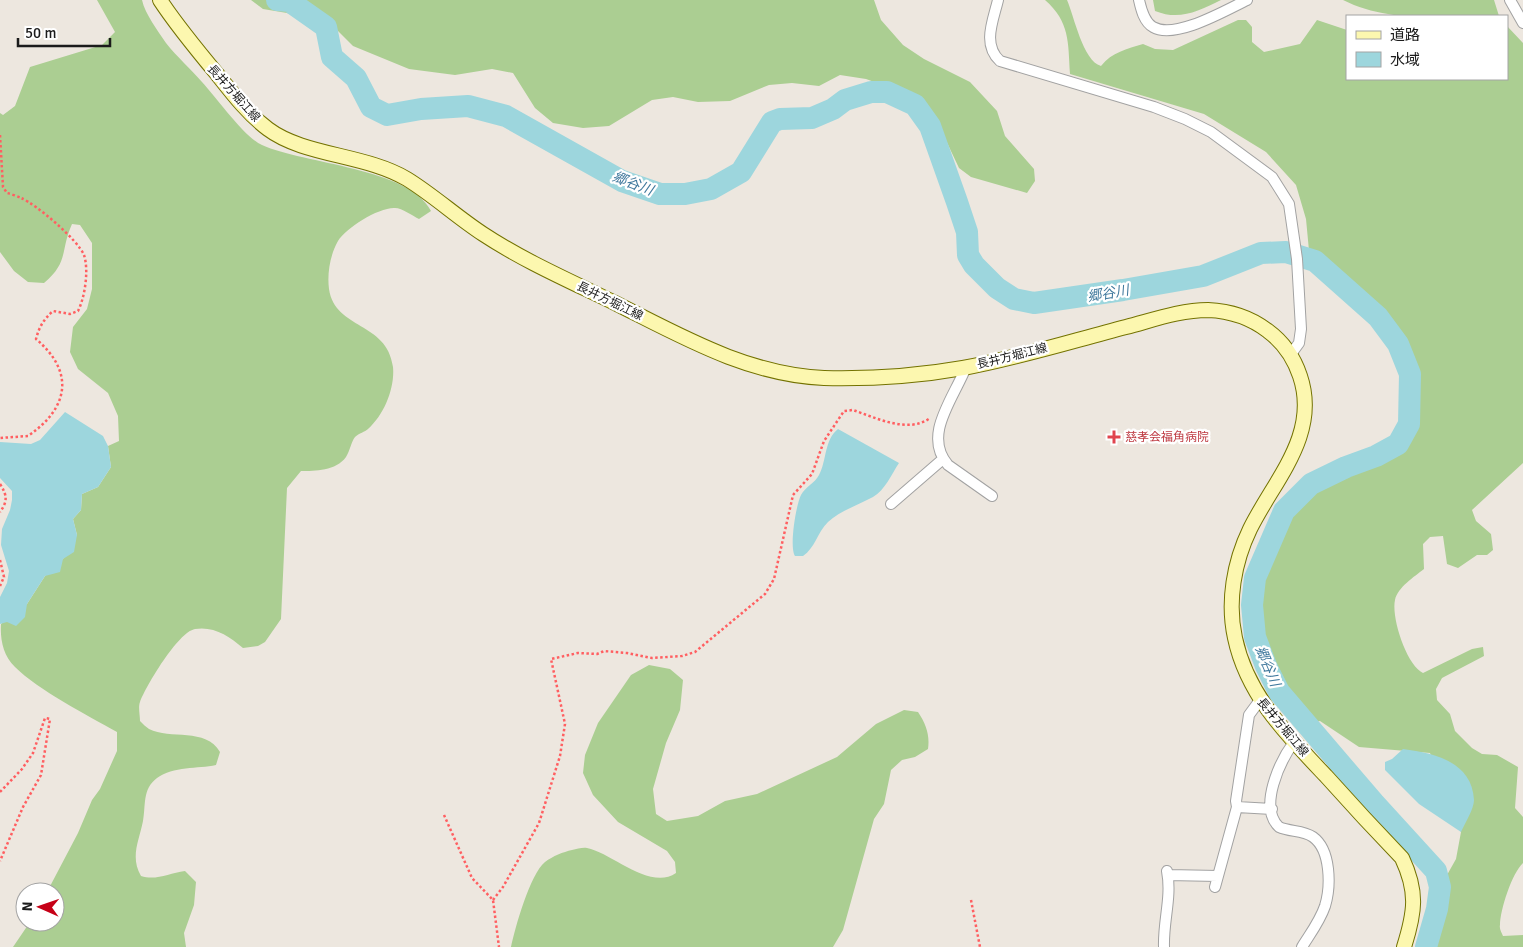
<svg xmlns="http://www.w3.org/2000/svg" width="1523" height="947" viewBox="0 0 1523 947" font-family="Signika,'Noto Sans JP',sans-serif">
<rect width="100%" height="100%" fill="#ede7df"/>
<path fill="#abce92" d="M97 0H142C145 14 158 31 166 43 177 57 191 69 202 82 216 97 245 138 262 145 304 164 410 168 431 211L419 219C413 216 402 208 395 208 379 207 346 228 338 241 330 255 327 274 329 289 335 330 387 321 393 367 395 388 384 415 368 429 365 432 359 433 355 437 351 442 350 451 346 457 336 471 315 471 301 471L287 488 281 619 265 642 258 646 243 648C229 636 214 626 195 629 178 632 146 686 140 702 138 707 140 715 140 721 143 724 146 727 149 729 170 740 206 727 220 752L216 765C198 769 173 766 157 778 142 789 146 806 143 821 139 841 130 857 141 876 156 881 169 873 185 871L196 882 194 905 184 933 186 947H13L30 922H55V892H47L78 833 92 800 100 789 117 751V732C87 715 38 690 15 667 3 656 0 639 1 624L27 604 45 576 63 559 77 535 73 519 81 510 82 494 98 487 111 467 108 446 119 441 118 416 108 393 78 369 70 352 73 327 87 309 92 289V243L80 225 72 224C60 251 69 262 44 283L28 282 14 271 0 252V113L3 115 15 106 30 67 102 45 115 32Z
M251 0H874L881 20 903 45 924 59 970 82 997 111 1005 136 1034 169 1035 181 1027 193 971 177 959 168 932 111 919 98 866 79 840 75 819 86 792 83 769 85 730 101 698 102 673 97 652 100 609 126 583 128 553 123 535 108 513 73 492 69 455 75 409 69 353 46 336 29 287 13 263 9Z
M1045 0H1067C1074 16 1083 61 1101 66 1112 52 1127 49 1143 44L1155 49 1173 50 1238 20H1246L1252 27V42L1264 52 1300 44 1317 20 1347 30V79H1507V26L1523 43V463L1472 510 1476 521 1491 534 1493 550 1487 555H1477L1458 568 1447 564 1443 536 1430 537 1423 544 1424 569C1414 577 1398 587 1395 600 1391 618 1407 666 1423 673L1472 649 1483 647 1484 656 1442 678 1436 689 1437 700 1450 714 1455 731 1472 748 1482 754 1497 755 1518 767 1515 808 1523 817V863C1512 873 1500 910 1500 925 1499 929 1502 933 1503 936L1523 935V947H1434L1445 906 1447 875 1456 859 1461 832 1430 753 1359 747 1320 721 1302 724 1291 713 1266 674 1254 641 1250 599 1256 559 1277 512 1303 481 1392 444 1406 424 1407 376 1377 322 1337 281 1310 261 1306 219 1296 185 1266 152 1204 114 1070 74C1068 42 1070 22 1045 0Z
M1153 0H1221C1198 11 1180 21 1155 11Z
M1343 0H1494L1499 16C1447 16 1391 24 1343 0Z
M649 665 670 669 683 680 680 710 666 743 653 789 656 814 667 821 698 816 725 801 757 794 837 757 876 724 904 710 918 712C926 724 930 735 928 749L915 757 902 760 891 770 884 804 874 819 843 930 833 947H511C515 928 530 874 545 862 553 856 563 852 572 850 577 849 583 847 587 848 612 853 650 891 676 873L675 862 667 851 618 822 593 795 583 773 585 755 598 723 631 675Z"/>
<path fill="#9dd6dd" d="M65 412 103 436 108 446 111 467 98 487 82 494 81 510 73 519 77 535 74 552 63 559 60 572 45 576 27 604 25 617 16 626 7 622 0 624V597L7 583 9 571 1 545 2 529 10 510 12 500V491L0 478V442L31 444 40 440Z
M838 429 899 463C891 475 885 490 873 497 858 505 840 511 828 522 817 533 815 548 803 556H795C789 547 796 505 801 495 805 487 815 483 819 475 827 460 824 440 838 429Z
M1403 749C1433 753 1472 761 1474 800 1474 809 1465 823 1461 832L1419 804 1385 770V762L1392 759Z"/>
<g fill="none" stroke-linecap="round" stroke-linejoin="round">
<path stroke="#9dd6dd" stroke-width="22" d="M277 0 289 1 326 27 332 57 356 78 371 107 387 115 421 109 468 106 506 116 622 181 660 194H685L711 189 741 172 772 122 780 119 812 118 833 109 845 100 871 92H887L915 105 930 126 957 202 967 232 968 255 974 265 997 288 1014 299 1034 303 1123 290 1203 276 1261 253 1286 252 1315 261 1378 317 1398 344 1410 374 1409 424 1398 444 1376 456 1346 467 1311 484 1284 511 1255 578 1252 605 1255 637 1266 666 1279 692 1374 803 1436 871 1440 887 1437 909 1426 947"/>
<defs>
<path id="minor" d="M998 0C993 21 982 44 1000 61L1154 107 1185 119 1211 132 1272 177 1289 204 1297 259 1301 329 1299 343 1291 354
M1139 0C1141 9 1144 22 1153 27 1175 40 1226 10 1247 0
M1510 0 1523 23
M966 367C954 398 922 435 948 465L992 496
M891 504 943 459
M1294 742C1280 761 1258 807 1279 827 1290 832 1303 830 1313 837 1331 850 1331 886 1325 906 1320 921 1310 934 1302 947
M1237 807 1236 801 1249 715 1260 700
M1168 875 1218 876
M1215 887 1237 807 1272 809
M1164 947C1163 921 1172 897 1167 871"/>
<path id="secondary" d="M160 0C177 26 197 50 217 74 232 93 248 114 268 129 304 156 365 154 407 179 433 195 457 217 483 234 524 261 570 281 615 303 681 336 748 375 824 378 870 379 918 376 963 368 1018 358 1072 341 1126 327 1153 320 1180 310 1208 310 1231 311 1250 317 1268 331 1283 342 1294 358 1300 376 1320 435 1274 480 1250 529 1234 562 1227 602 1235 638 1247 695 1287 735 1326 776 1351 804 1376 831 1402 858 1418 892 1415 912 1404 947"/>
</defs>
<use href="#minor" stroke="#a2a2a2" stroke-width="12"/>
<use href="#secondary" stroke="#737200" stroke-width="16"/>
<path stroke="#ff5f61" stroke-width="2.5" stroke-dasharray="2.5 2.5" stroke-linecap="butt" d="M0 135 3 187 7 193C11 194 17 196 21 198 36 204 78 240 84 255 89 270 85 297 78 311L70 314 53 311C44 319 39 327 36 339 75 372 69 408 28 436L0 438
M0 484C7 495 8 501 0 512
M0 560 4 577 0 586
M0 792 22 769 33 753 45 718 50 719 41 775 23 807 0 861
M444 815 472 878 493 900 499 947
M493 900 503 887 539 823 560 756 565 724 551 659 578 653 597 654 604 651 627 653 652 658 682 656 695 652 765 594 774 579 793 495 812 474 824 441 844 411 853 410C876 418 909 434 930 418
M971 900 980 947"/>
<use href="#minor" stroke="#fff" stroke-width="10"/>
<use href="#secondary" stroke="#fcf7af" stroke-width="14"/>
</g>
<path fill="#e0444e" stroke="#fff" stroke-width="2" d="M1111.5 429.5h5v5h5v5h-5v5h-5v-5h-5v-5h5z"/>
<g text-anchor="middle" stroke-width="4.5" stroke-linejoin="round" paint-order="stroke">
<g font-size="12" fill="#1b1b1b" stroke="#fff">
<text transform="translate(234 93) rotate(48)" y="4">長井方堀江線</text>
<text transform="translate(610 301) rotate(26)" y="4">長井方堀江線</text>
<text transform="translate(1012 356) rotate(-14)" y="4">長井方堀江線</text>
<text transform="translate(1283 727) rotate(50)" y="4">長井方堀江線</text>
</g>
<g font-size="12" fill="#be3a42" stroke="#fff" text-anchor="start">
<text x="1125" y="441">慈孝会福角病院</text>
</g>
<g font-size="14" font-style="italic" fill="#40799d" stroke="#fff">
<text transform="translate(633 183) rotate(21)" y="5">郷谷川</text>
<text transform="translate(1108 293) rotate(-10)" y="5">郷谷川</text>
<text transform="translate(1268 666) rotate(67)" y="5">郷谷川</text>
</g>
</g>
<rect x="1346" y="15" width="162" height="65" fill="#ffffff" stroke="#a4a4a4"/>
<rect x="1356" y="31" width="25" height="8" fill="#fcf7af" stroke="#a4a4a4"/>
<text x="1390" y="40" font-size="15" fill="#1b1b1b">道路</text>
<rect x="1356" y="52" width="25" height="15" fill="#9dd6dd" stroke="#a4a4a4"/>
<text x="1390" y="65" font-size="15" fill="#1b1b1b">水域</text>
<g transform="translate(40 907) rotate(272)"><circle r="24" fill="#ffffff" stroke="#a4a4a4"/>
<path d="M0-4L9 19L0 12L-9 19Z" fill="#c60017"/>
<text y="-8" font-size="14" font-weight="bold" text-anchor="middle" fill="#1b1b1b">N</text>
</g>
<path d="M18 38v8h92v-8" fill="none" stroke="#1b1b1b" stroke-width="2.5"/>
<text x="25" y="38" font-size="15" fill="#1b1b1b" stroke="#ffffff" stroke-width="4" paint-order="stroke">50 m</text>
</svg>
